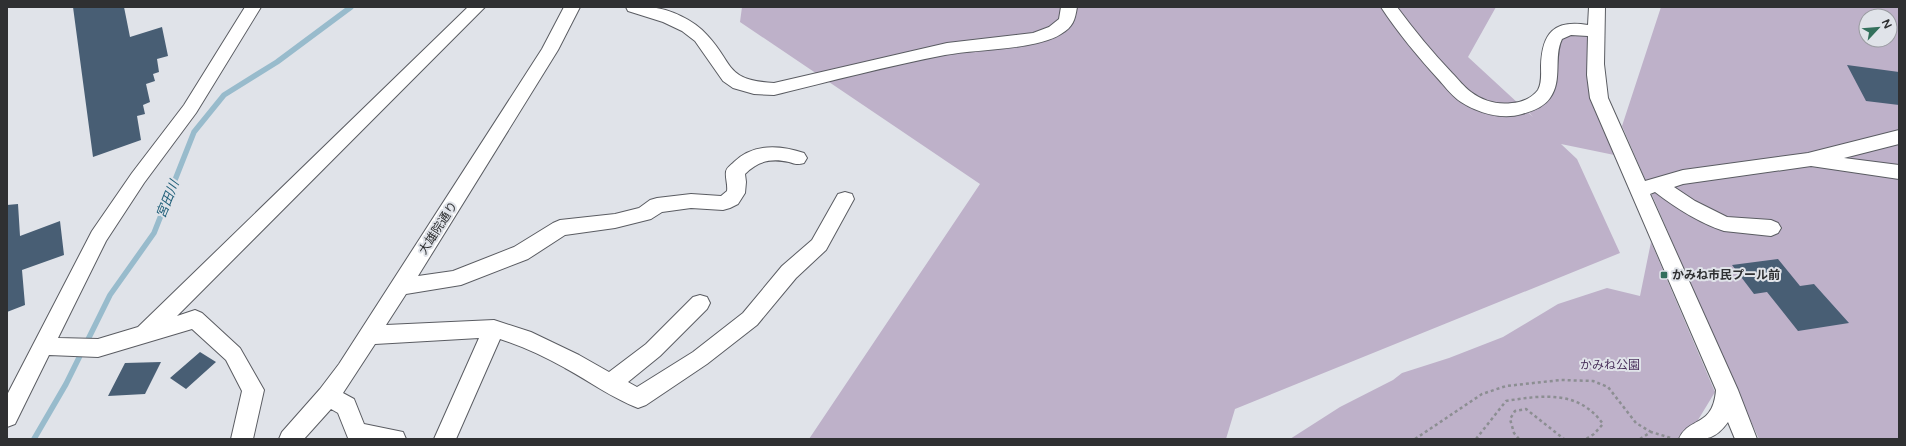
<svg xmlns="http://www.w3.org/2000/svg" width="1906" height="446" viewBox="0 0 1906 446" font-family="'Varela Round','Noto Sans JP',sans-serif">
<rect width="100%" height="100%" fill="#e0e3e9"/>
<path fill="#beb1c9" fill-rule="evenodd" d="M742 7H1496L1468 57 1533 117 1525 108 1535 103 1562 31 1597 33 1594 62 1624 157 1561 144 1577 159 1620 253 1235 409 1226 439H809L980 184 740 22Z
M1661 7H1899V439H1759L1744 407 1622 126ZM1866 16H1890V40H1866Z
M1651 242 1715 392 1698 420 1699 439H1290L1340 407 1393 380 1402 373 1449 358 1503 337 1558 304 1607 288 1640 296Z"/>
<g fill="none" stroke-linecap="round" stroke-linejoin="round">
<path stroke="#98bbcc" stroke-width="5.5" d="M34 439 66 384 110 295 154 233 194 132 224 95 277 62 351 7"/>
</g>
<path fill="#485e74" d="M73 7H124L130 37 162 27 168 56 157 59 159 72 153 74 155 81 146 84 150 102 143 105 145 114 137 116 141 140 93 157Z
M1847 65 1899 72V105L1866 101Z
M18 204 20 236 60 221 64 255 22 270 25 305 7 312V205Z
M1778 259 1800 286 1814 284 1849 323 1798 331 1767 292 1754 294 1732 265Z
M200 352 216 362 186 389 170 378Z
M161 362 145 394 108 396 125 363Z"/>
<g fill="none" stroke-linecap="round" stroke-linejoin="round">
<defs>
<path id="minor" d="M245 7H261L196 113 144 183 106 241 58 338 98 339 138 327 468 7H485L177 316 195 310 202 313 240 348 264 390 253 439H231L242 391 226 360 192 329 98 357 49 355 15 424 7 427V395L92 231 132 173 184 105Z
M564 7H580L558 50 418 276 453 271 514 247 553 223 560 220 615 214 639 208 650 200 657 198 691 194 721 196 727 191C728 185 725 177 726 172 726 168 731 165 734 162 754 143 780 145 804 153L807 158 804 163C798 165 795 164 789 162 771 158 758 161 745 174L746 182 745 193 738 204 730 208 723 210 691 208 662 212 651 219 615 228 565 235 528 259 461 285 406 294 386 325 494 320 531 332 579 355 609 372 646 344 693 297 700 295 707 297 710 303 707 309 660 356 628 382 637 387 693 352 743 313 782 266 812 240 838 194 845 192 852 194 854 199 826 250 796 278 757 325 707 364 646 405 638 408C612 398 589 381 565 368 544 356 522 346 500 339L456 439H434L479 338 375 344 343 393 354 399 364 424 403 432 406 439 348 438 338 413 331 409 304 439H279L282 432 320 389 339 364 542 49Z
M626 7C634 7 642 6 650 7 670 9 694 20 707 35 735 65 724 80 774 83L947 43 1033 33 1049 27 1059 19 1061 7H1077C1075 20 1073 27 1061 34 1037 50 975 49 945 55 888 66 831 81 774 95L754 94 733 88 723 81 695 41 682 31 663 22 628 11Z
M1381 7H1397C1414 30 1432 52 1452 73 1458 79 1464 87 1471 92 1483 101 1497 105 1512 103 1521 103 1532 98 1538 90 1542 83 1541 73 1541 66 1542 33 1554 19 1588 25L1589 7H1605L1604 64 1608 98 1645 181 1683 170 1808 153 1899 130V144L1844 158 1899 165V179L1811 166 1683 184 1674 187 1695 201 1727 217 1771 220 1778 223 1781 228 1778 233 1771 236 1724 231C1699 223 1676 208 1655 192L1650 194 1738 390 1757 439H1735L1728 422C1713 443 1702 439 1679 439 1689 416 1713 428 1716 390L1590 98 1587 75 1588 36 1571 35 1562 39C1553 57 1563 80 1550 98 1544 107 1533 111 1522 114 1502 120 1478 113 1461 102 1453 97 1446 88 1440 81 1419 58 1398 33 1381 7Z"/>
</defs>
<use href="#minor" stroke="#5a5c62" stroke-width="2"/>
<path stroke="#8c8e92" stroke-width="2.5" stroke-dasharray="3 3" stroke-linecap="butt" d="M1415 439 1482 394 1506 386 1561 380 1593 381 1608 387 1636 423 1651 432
M1476 439 1506 401C1543 395 1579 390 1603 424L1594 434 1586 439
M1519 439 1514 433 1510 419 1515 411 1526 409 1564 439
M1640 439 1651 432 1671 438"/>
<use href="#minor" fill="#fff" fill-rule="evenodd"/>
</g>
<rect fill="#33705c" stroke="#e0e3e9" stroke-width="1.5" x="1660" y="271" width="8" height="8" rx="2"/>
<g text-anchor="middle" stroke-width="4" stroke-linejoin="round" paint-order="stroke">
<g font-size="12" fill="#2f3032" stroke="#e0e3e9">
<text transform="translate(438 228) rotate(-57)" y="4">大雄院通り</text>
</g>
<g font-size="12" font-weight="bold" fill="#2f3032" stroke="#e0e3e9" text-anchor="start">
<text x="1672" y="279">かみね市民プール前</text>
</g>
<g font-size="12" fill="#4a325c" stroke="#e0e3e9">
<text x="1610" y="369">かみね公園</text>
</g>
<g font-size="13" font-style="italic" fill="#1f5e78" stroke="#e0e3e9">
<text transform="translate(167 199) rotate(-68)" y="5">宮田川</text>
</g>
</g>
<rect width="1906" height="446" fill="none" stroke="#2f3032" stroke-width="16"/>
<g transform="translate(1878 28) rotate(64)"><circle r="19" fill="#e0e3e9" stroke="#999ba0"/>
<path d="M0-3L7 15L0 10L-7 15Z" fill="#33705c"/>
<text y="-6" font-size="11" font-weight="bold" text-anchor="middle" fill="#2f3032">N</text>
</g>
</svg>
